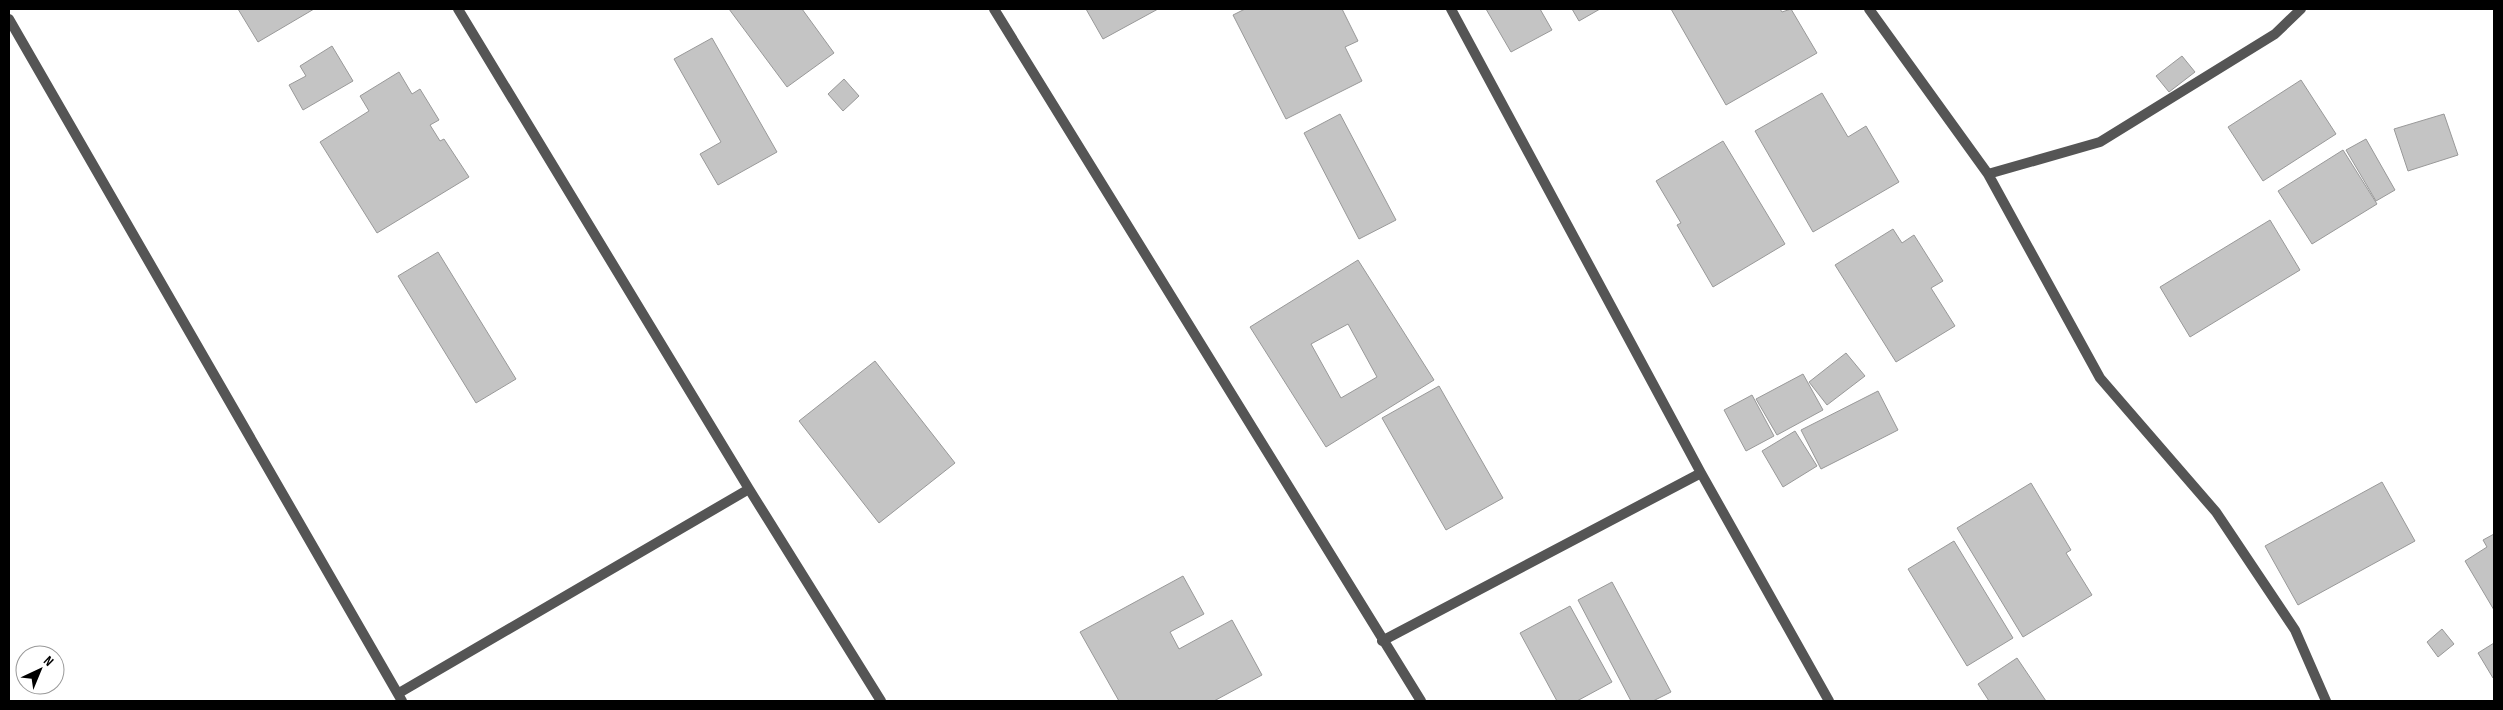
<svg xmlns="http://www.w3.org/2000/svg" width="2503" height="710" viewBox="0 0 2503 710" font-family="'Sofia Sans Condensed',sans-serif">
<rect width="100%" height="100%" fill="#fff"/>
<path fill="#c4c4c4" stroke="#999" fill-rule="evenodd" d="M238 9H314L258 42Z
M729 9H802L834 53 787 87Z
M1086 9H1158L1103 39Z
M1245 9H1342L1358 41 1345 47 1362 81 1286 119 1233 15Z
M1486 9H1540L1552 30 1511 52Z
M1572 9H1600L1579 21Z
M1671 9H1780L1782 12 1791 9 1817 53 1726 105Z
M712 38 777 152 718 185 700 154 721 142 674 59Z
M332 46 353 81 303 110 289 85 306 76 300 66Z
M2182 56 2195 72 2169 92 2156 76Z
M399 72 412 94 420 89 439 120 430 125 440 141 444 139 469 177 377 233 320 142 369 111 360 96Z
M844 79 859 96 843 111 828 94Z
M2301 80 2336 134 2263 181 2228 127Z
M1822 93 1848 137 1866 126 1899 182 1813 232 1755 131Z
M1340 114 1396 220 1359 239 1304 133Z
M2444 114 2458 155 2408 171 2394 129Z
M2366 139 2395 190 2376 201 2346 150Z
M1723 141 1785 244 1713 287 1677 225 1681 223 1656 181Z
M2343 150 2377 204 2312 244 2278 191Z
M2270 220 2300 270 2190 337 2160 287Z
M1893 229 1902 243 1914 235 1943 281 1931 288 1955 326 1896 362 1835 265Z
M438 252 516 379 476 403 398 276Z
M1358 260 1434 380 1326 447 1250 327ZM1348 324 1377 377 1341 398 1311 344Z
M1846 353 1865 376 1827 405 1809 382Z
M875 361 955 463 879 523 799 421Z
M1803 374 1823 410 1777 435 1756 399Z
M1439 386 1503 498 1446 530 1382 418Z
M1878 391 1898 430 1821 469 1801 430Z
M1752 395 1774 436 1746 451 1724 410Z
M1795 431 1817 466 1783 487 1762 451Z
M2382 482 2415 541 2298 605 2265 546Z
M2031 483 2071 550 2066 553 2092 595 2023 637 1957 528Z
M2494 534V610L2465 561 2487 547 2483 540Z
M1954 541 2013 638 1967 666 1908 569Z
M1183 576 1204 614 1170 632 1179 649 1232 620 1262 675 1214 701H1119L1080 632Z
M1612 582 1671 692 1653 701H1631L1578 600Z
M1570 606 1612 682 1577 701H1557L1520 633Z
M2442 629 2454 644 2438 657 2427 642Z
M2494 643V678H2493L2478 653Z
M2017 658 2046 701H1989L1978 684Z"/>
<g fill="none" stroke-linecap="round" stroke-linejoin="round">
<path stroke="#555" stroke-width="10" d="M458 9 749 489 881 701
M994 9 1421 701
M1451 9 1701 473 1829 701
M1869 9 1988 174 2100 378 2216 512 2295 630 2326 701
M9 19 402 701
M1988 174 2100 142 2275 34 2301 9
M1382 641 1701 473
M399 693 749 489"/>
</g>
<rect width="2503" height="710" fill="none" stroke="#000000" stroke-width="20"/>
<g transform="translate(40 670) rotate(44)"><circle r="24" fill="#ffffff" stroke="#999999"/>
<path d="M0-4L9 19L0 12L-9 19Z" fill="#000000"/>
<text y="-8" font-size="14" font-weight="bold" text-anchor="middle" fill="#000000">N</text>
</g>
</svg>
